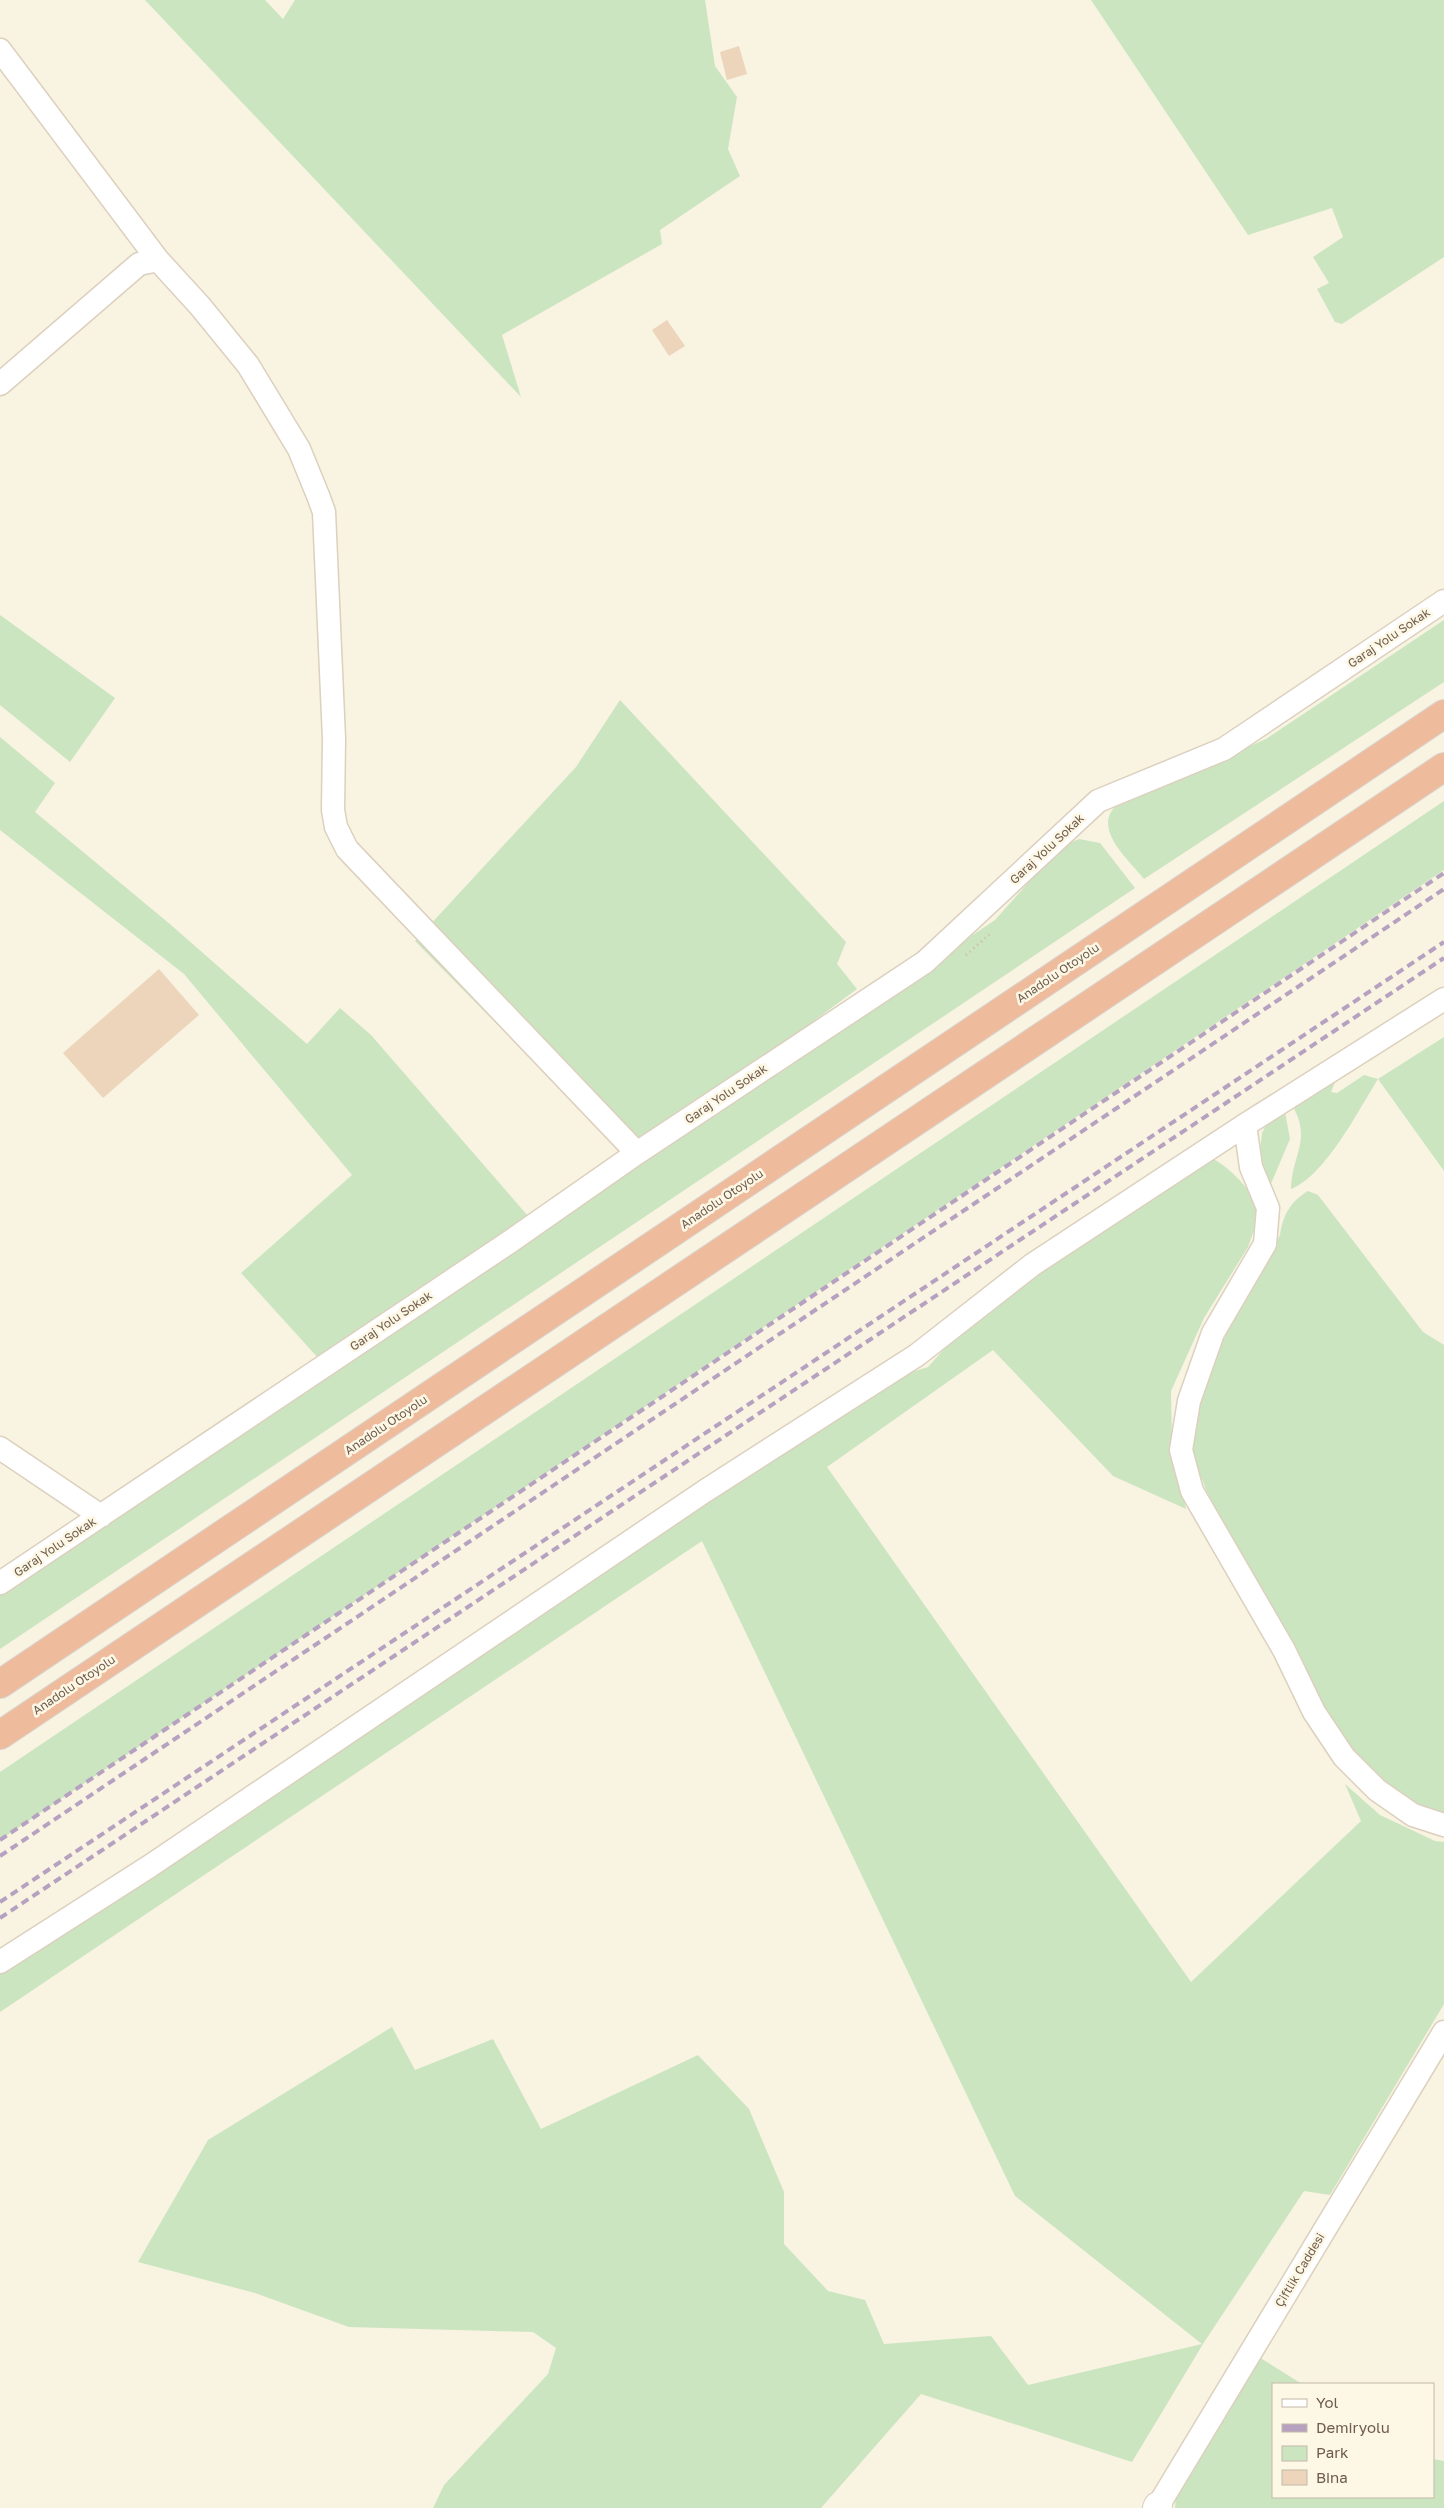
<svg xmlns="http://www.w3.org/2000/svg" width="1444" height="2508" viewBox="0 0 1444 2508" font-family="'Golos Text',sans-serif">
<rect width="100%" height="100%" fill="#f9f3e1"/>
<path fill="#cbe5c1" d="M145 0H265L283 19 295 0H705L715 66 737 97 728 149 740 176 660 230 662 244 502 335 521 397Z
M1091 0H1444V257L1342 324 1335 322 1317 289 1329 283 1313 257 1343 237 1332 208 1248 235Z
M0 615 115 698 70 762 0 705Z
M1444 620V682L1144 879C1131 862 1095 832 1113 809 1117 804 1125 801 1130 798L1266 739Z
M620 700 846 942 837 964 857 989 699 1106 644 1138 617 1146 415 941 576 767Z
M0 737 55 783 35 812 171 925 307 1044 340 1008 371 1035 528 1216 319 1359 241 1273 352 1175 184 974 0 830Z
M1444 801V870L0 1840V1772Z
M1079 839 1100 843 1135 888 0 1649V1589L995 920 1060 847Z
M1444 1037V1171L1378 1079C1358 1111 1325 1176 1291 1189 1292 1153 1313 1140 1291 1103L1335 1082 1331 1092 1337 1093 1364 1075 1378 1079Z
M1285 1112 1290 1139 1270 1186 1258 1168 1262 1133 1271 1116Z
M1212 1158C1234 1171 1249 1188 1261 1211L1248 1247 1204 1318 1171 1391 1172 1444 1186 1509 1113 1476 993 1350 827 1467 1191 1982 1361 1821 1345 1784 1380 1815 1435 1841 1444 1842V2004L1330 2195 1304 2191 1203 2344 1132 2462 921 2394 821 2508H433L444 2485 548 2374 556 2348 533 2332 349 2327 255 2293 138 2262 208 2140 392 2027 415 2070 493 2039 541 2129 698 2055 749 2109 784 2192V2244L828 2291 865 2300 884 2344 991 2336 1028 2385 1202 2344 1015 2196 702 1541 0 2012V1971L802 1438 905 1374 928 1367 979 1310Z
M1308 1191 1318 1195 1423 1332 1444 1345V1822L1393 1796 1343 1744 1207 1492 1190 1449 1194 1407 1218 1350 1280 1235C1283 1215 1290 1202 1308 1191Z
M1251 2352 1302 2384H1273V2497H1433V2459L1444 2461V2508H1175L1176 2493Z"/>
<path fill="#ecd5bb" d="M739 46 747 74 727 80 720 52Z
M667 320 685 346 669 356 652 330Z
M159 969 199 1015 103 1098 63 1053Z"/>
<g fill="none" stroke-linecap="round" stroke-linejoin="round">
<defs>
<path id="street" d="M0 50 158 260
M0 384 139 264 158 260 200 306 248 365 299 449 319 498 324 512 334 739 333 810 336 827 347 849 637 1153
M1245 1125 1251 1167 1268 1208 1265 1244 1213 1333 1189 1401 1181 1450 1192 1491 1284 1650 1314 1712 1344 1757 1377 1790 1413 1815 1444 1825
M0 1448 101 1516
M0 1583 508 1243 637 1153 925 962 1098 801 1224 749 1444 601
M0 1962 150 1866 705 1491 917 1355 1032 1265 1245 1125 1444 999
M1158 2506 1444 2032"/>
<path id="secondary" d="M1157 2508 1158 2506"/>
<path id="highway" d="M0 1684 1444 714
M0 1735 1444 767"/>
</defs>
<use href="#street" stroke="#dcd0be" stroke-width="25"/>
<use href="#secondary" stroke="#decfba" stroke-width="30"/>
<use href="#highway" stroke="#d9d4d0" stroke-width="30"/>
<path stroke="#d0b89f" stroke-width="3" stroke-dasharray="1 4" stroke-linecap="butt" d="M966 955 991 933"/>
<use href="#street" stroke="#fff" stroke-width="22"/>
<use href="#secondary" stroke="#fff" stroke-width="28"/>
<use href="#highway" stroke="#eebc9d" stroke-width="28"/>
<path stroke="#b6a2c0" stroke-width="4" stroke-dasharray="8 5" stroke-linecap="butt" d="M0 1840 1444 873
M0 1856 1444 889
M0 1902 1444 942
M0 1918 1444 958"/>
</g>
<g text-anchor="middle" stroke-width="5" stroke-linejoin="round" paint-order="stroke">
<g font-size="12" fill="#6e5b4b" stroke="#fdf7e6">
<text transform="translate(1389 638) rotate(-34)" y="4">Garaj Yolu Sokak</text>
<text transform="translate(1047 849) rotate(-43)" y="4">Garaj Yolu Sokak</text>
<text transform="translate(1058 973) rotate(-34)" y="4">Anadolu Otoyolu</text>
<text transform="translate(726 1094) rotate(-34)" y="4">Garaj Yolu Sokak</text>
<text transform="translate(722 1199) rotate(-34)" y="4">Anadolu Otoyolu</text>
<text transform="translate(391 1321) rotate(-34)" y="4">Garaj Yolu Sokak</text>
<text transform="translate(386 1425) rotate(-34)" y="4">Anadolu Otoyolu</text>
<text transform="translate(55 1547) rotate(-34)" y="4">Garaj Yolu Sokak</text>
<text transform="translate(74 1685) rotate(-34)" y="4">Anadolu Otoyolu</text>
<text transform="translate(1300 2270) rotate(-59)" y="4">Çiftlik Caddesi</text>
</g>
</g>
<rect x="1272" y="2383" width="162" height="115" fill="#fdf7e6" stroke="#c4b9a8"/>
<rect x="1282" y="2399" width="25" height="8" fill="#ffffff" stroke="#c4b9a8"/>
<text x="1316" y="2408" font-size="15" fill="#6e5b4b">Yol</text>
<rect x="1282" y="2424" width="25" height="8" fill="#b6a2c0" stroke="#c4b9a8"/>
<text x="1316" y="2433" font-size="15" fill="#6e5b4b">Demiryolu</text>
<rect x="1282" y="2446" width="25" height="15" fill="#cbe5c1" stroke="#c4b9a8"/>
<text x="1316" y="2458" font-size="15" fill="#6e5b4b">Park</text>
<rect x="1282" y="2470" width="25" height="15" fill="#ecd5bb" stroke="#c4b9a8"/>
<text x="1316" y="2483" font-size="15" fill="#6e5b4b">Bina</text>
</svg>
